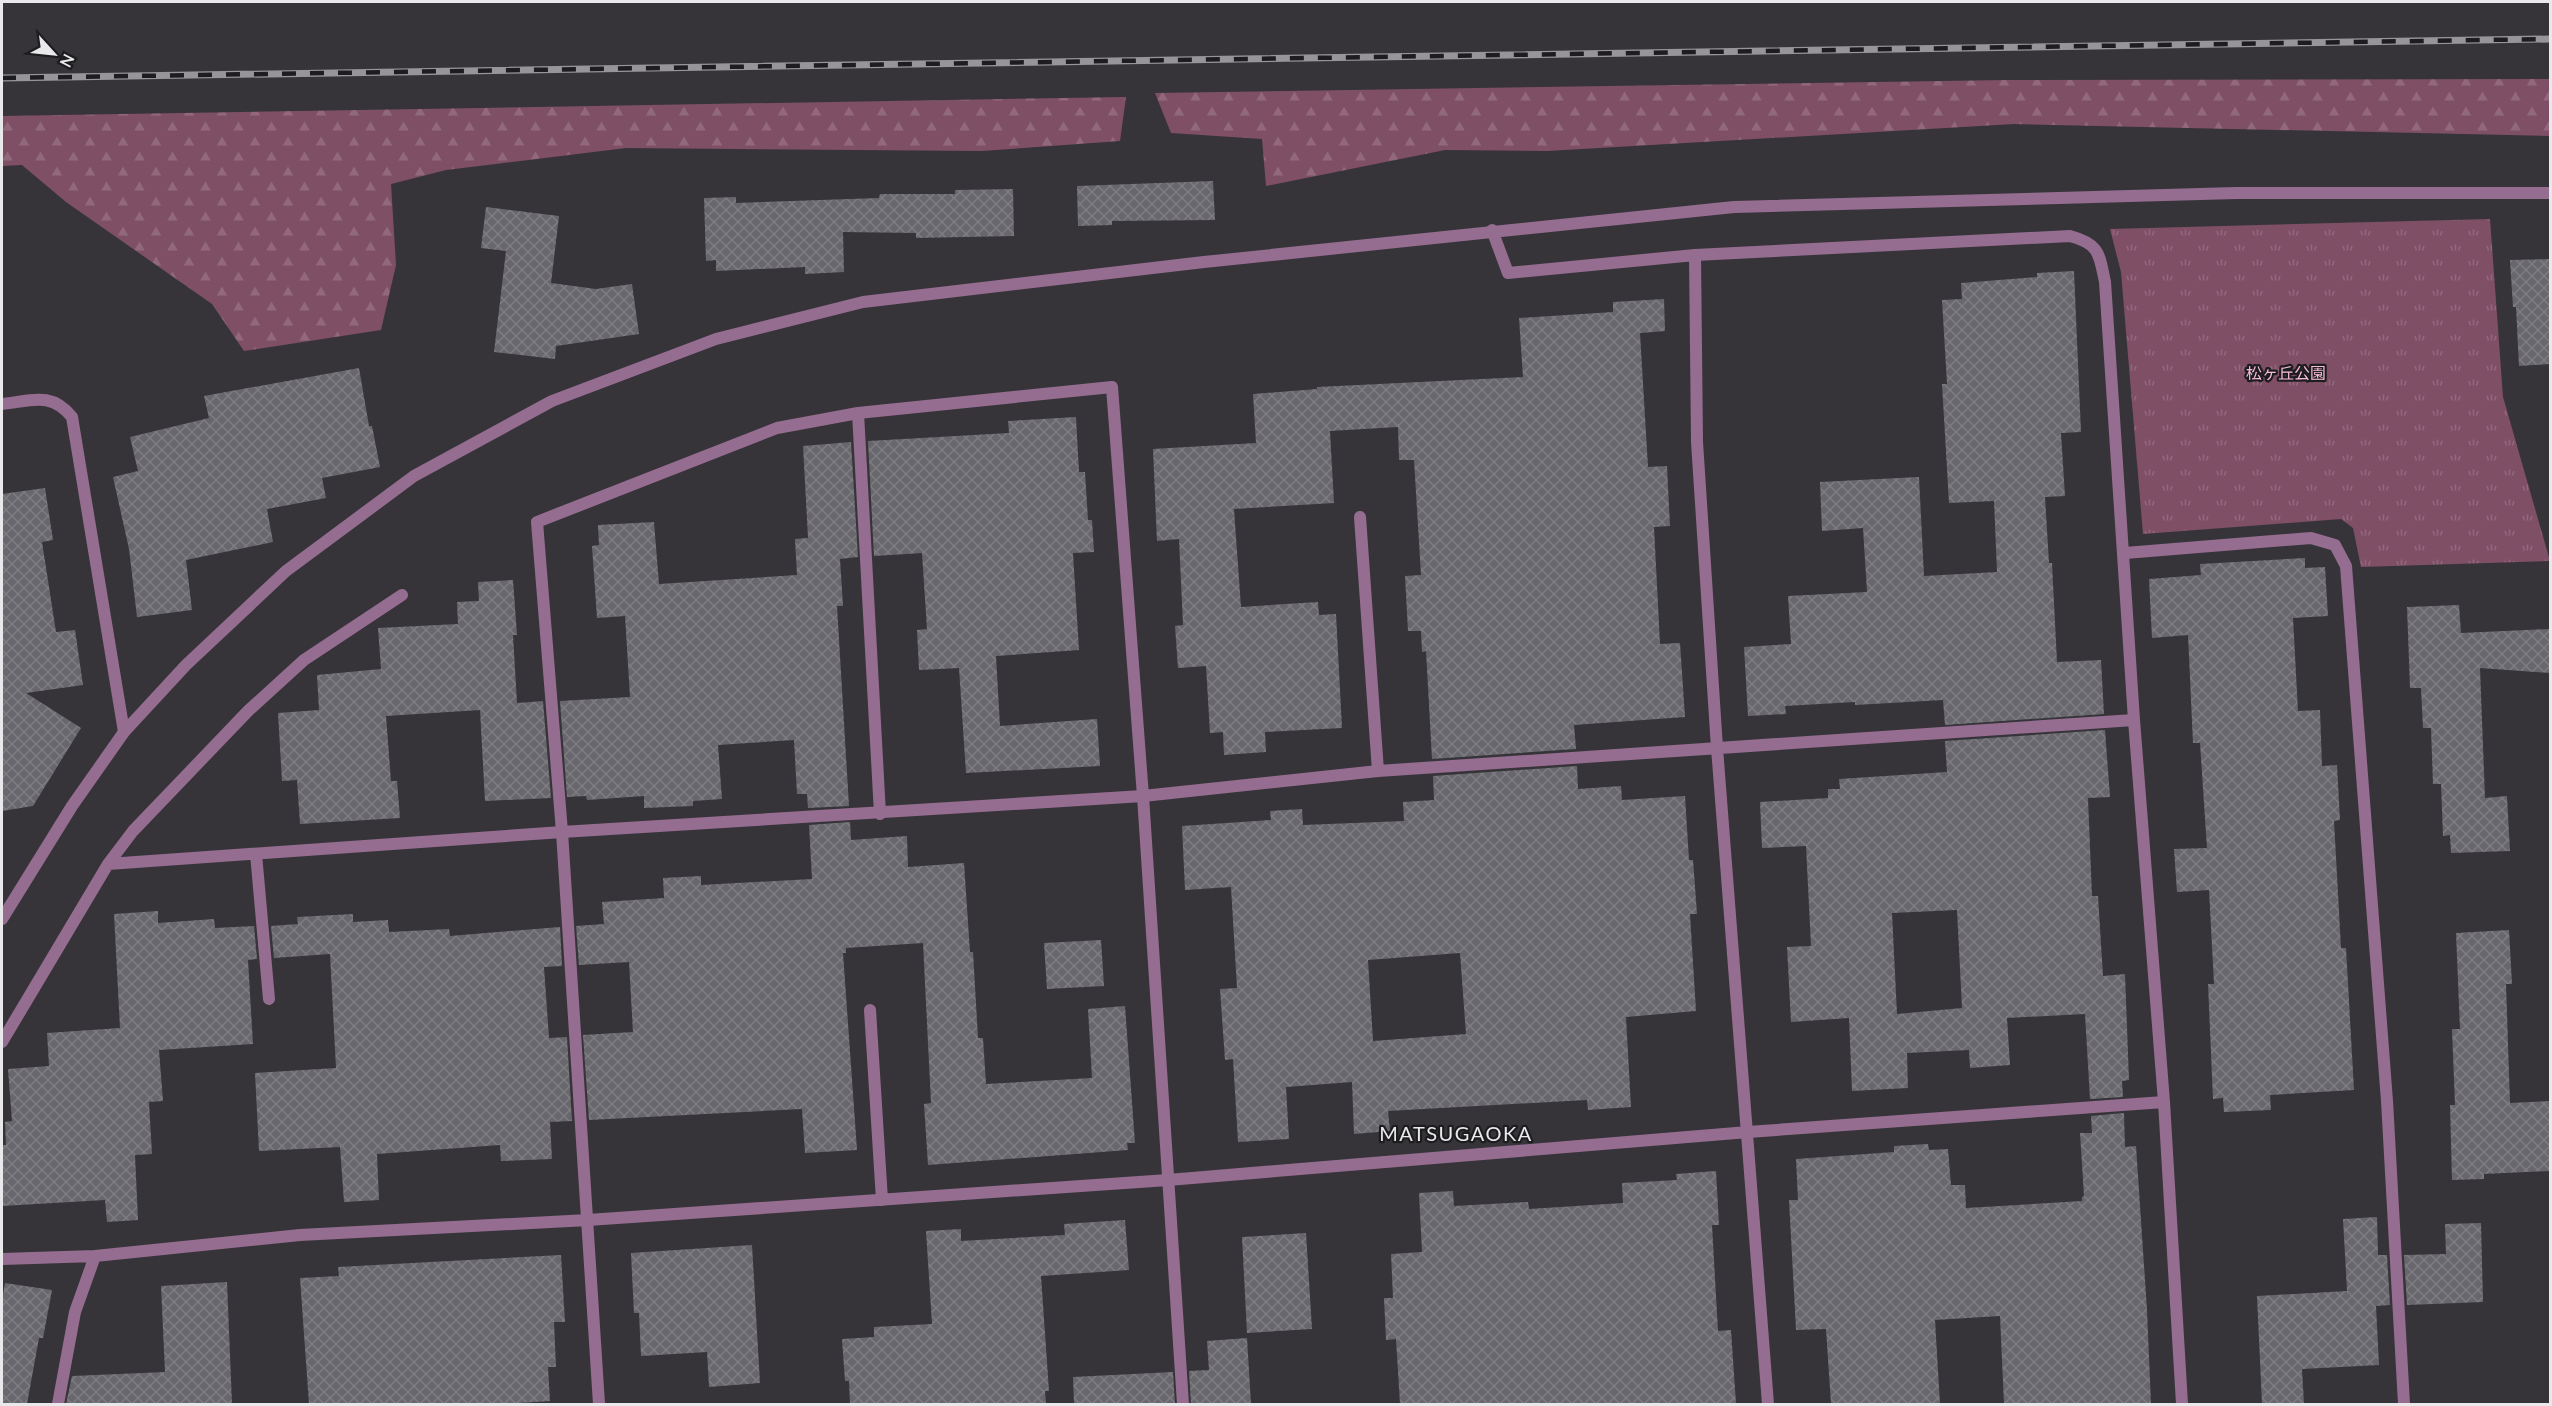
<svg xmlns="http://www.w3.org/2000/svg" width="2552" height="1406" viewBox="0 0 2552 1406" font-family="Lato,'Noto Sans JP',sans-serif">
<defs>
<pattern id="grass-tufts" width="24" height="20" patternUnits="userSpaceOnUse" patternTransform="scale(1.5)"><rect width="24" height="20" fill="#7f4f66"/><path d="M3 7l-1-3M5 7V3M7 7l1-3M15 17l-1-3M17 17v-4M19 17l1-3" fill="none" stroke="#91687c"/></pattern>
<pattern id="forest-firs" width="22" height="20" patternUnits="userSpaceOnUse" patternTransform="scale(1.5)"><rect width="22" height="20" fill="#7f4f66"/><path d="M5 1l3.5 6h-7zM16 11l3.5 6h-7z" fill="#91687c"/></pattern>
<pattern id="building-cross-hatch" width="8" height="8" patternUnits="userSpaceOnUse" patternTransform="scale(1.5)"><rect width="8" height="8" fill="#67676d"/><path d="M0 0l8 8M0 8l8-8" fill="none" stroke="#7d7d82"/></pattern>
</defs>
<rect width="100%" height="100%" fill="#373439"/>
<path fill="url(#grass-tufts)" d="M2490 219 2503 397 2550 561 2361 567 2353 528 2341 519 2143 534 2121 272 2110 229Z"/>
<path fill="url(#forest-firs)" d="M2550 79V136L2014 124 1547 151 1445 150 1266 186 1262 139 1171 133 1155 93 2006 80Z
M1126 97 1120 141 982 151 626 148 446 170 391 184 396 265 381 330 244 351 212 304 66 202 22 165 2 166V116Z"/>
<path fill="url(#building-cross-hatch)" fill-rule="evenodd" d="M1213 181 1215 220 1112 221V225L1078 226 1077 186Z
M1013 189 1014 236 916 238V233L843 232 844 272 805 274V267L716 271V260L706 261 704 198 736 197V203L879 198 880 194H955V190Z
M486 207 559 216 551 283 596 289 632 284 639 334 556 346 555 359 494 352 506 251 481 248Z
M2550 259V364L2519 366 2516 307H2513L2510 260Z
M2074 271 2081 432 2061 433 2065 496 2045 497 2049 563H2052L2057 662 2101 660 2104 714 1945 725 1943 700 1855 705V702L1785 706 1786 714 1748 716 1744 647 1791 644 1788 596 1867 592 1863 528 1822 531 1820 482 1919 477 1924 576 1997 572 1994 501 1949 503 1942 384H1947L1942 300 1962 299 1961 283 2037 277V273Z
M1664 299 1665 331 1640 333 1648 467 1667 466 1670 526 1654 527 1660 644 1680 643 1685 717 1574 725 1576 749 1432 759 1426 651 1422 652 1421 631H1408L1405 576 1421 575 1414 460H1399L1398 427 1330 431 1334 503 1234 509 1241 607 1318 602 1319 615 1336 614 1342 728 1265 732 1266 752 1224 755 1223 732 1210 733 1206 666 1178 668 1175 626 1183 625 1179 539 1157 541 1153 449 1256 443 1253 394 1317 389V387L1523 377 1519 318 1613 312V302Z
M359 368 369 426H372L380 467 322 478 326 498 267 509 273 542 186 560 192 610 137 617 129 549 113 477 138 471 130 437 209 418 204 396Z
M1076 417 1079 472H1085L1088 520H1092L1094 552 1073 553 1079 650 996 656 1000 726 1097 719 1100 766 966 773 959 668 919 670 917 630 927 629 922 553 874 556 868 441 1009 433 1008 421Z
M851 442 858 557 840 559 843 606H837L849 806 808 808 807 794H797L794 740 718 745 722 799 693 801V806L644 808V796L587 800 586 796 567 797 560 701 630 697 625 616 597 618 592 546 599 545 598 525 654 522 659 584 797 575 795 539 808 538 803 446Z
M45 488 53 540 42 542 56 632 75 630 83 685 26 693 81 728 33 806 2 811V494Z
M2305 558V568L2325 567 2328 616 2293 618 2298 711 2320 710 2322 766 2337 765 2340 820 2334 821 2341 948H2346L2354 1090 2270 1095 2271 1110 2224 1112 2223 1098 2213 1099 2208 984H2214L2209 890 2177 892 2174 849 2207 848 2200 743H2193L2188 635 2152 638 2149 579 2201 575 2200 564Z
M513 580 517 635H513L517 703 543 701 551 798 485 801 480 710 386 716 391 781H397L400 818 300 824 297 780 282 781 278 713 319 710 317 675 381 669 378 628 458 624 457 602 479 601 478 582Z
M2459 605 2461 633 2550 629V673L2480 668 2485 798 2507 796 2510 851 2451 853 2450 835 2443 836 2441 784H2433L2431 728H2423L2421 688H2410L2407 607Z
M2105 730 2110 797 2088 798 2092 896H2098L2103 976 2125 974 2129 1080 2122 1081 2123 1097 2090 1099 2085 1014 2007 1018 2010 1065 1970 1068 1969 1050 1907 1053 1908 1088 1852 1091 1849 1018 1791 1022 1787 947 1811 946 1806 846 1762 848 1760 802 1828 798V789H1840L1839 779 1947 772 1945 741ZM1957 910 1962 1008 1897 1014 1892 913Z
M1577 766 1578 789 1621 786 1622 800 1685 796 1689 860H1693L1697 914H1690L1696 1011 1626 1017 1631 1107 1588 1110 1587 1100 1388 1111 1390 1131 1354 1134 1352 1082 1286 1087 1289 1139 1238 1142 1233 1059 1225 1060 1220 989 1237 988 1231 887 1185 890 1182 826 1271 820 1270 811 1302 809 1303 825 1404 821 1403 802 1434 800 1433 776ZM1460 953 1466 1034 1373 1041 1368 960Z
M850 822 851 840 907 836 908 867 964 863 970 952H973L978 1038H983L986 1084 1092 1078 1088 1009 1125 1006 1135 1143H1127L1128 1150 928 1165 924 1104 931 1103 923 943 846 948V953H843L857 1150 805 1153 802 1109 589 1120 583 1035 633 1032 629 962 579 965 576 926 604 924 602 902 664 898 663 878 701 876V885L812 879 809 825Z
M158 911V923L214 919 215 928 254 926 257 959 248 960 253 1044 159 1050 163 1101 149 1102 152 1154 135 1155 138 1220 107 1222 105 1200 2 1206V1145H6L5 1122 12 1121 8 1069 49 1066 47 1033 120 1028 114 914Z
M353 914V922L388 920 389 932 449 929 450 936 560 927 562 966 544 967 549 1038 567 1037 572 1121 550 1122 552 1159 501 1161 500 1145 377 1154 379 1200 344 1202 340 1147 259 1151 255 1073 336 1068 330 954 274 958 271 926 298 924 297 917Z
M2509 930 2512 984H2506L2510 1103 2550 1101V1171L2484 1174V1179L2452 1180 2450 1105H2455L2452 1029H2460L2456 933Z
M1101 940 1104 986 1047 989 1044 943Z
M2124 1113 2125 1147 2136 1146 2147 1310 2151 1404H2004L2000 1316 1935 1320 1940 1404H1831L1826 1329 1796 1330 1789 1200H1798L1796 1159 1894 1152V1146L1928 1144 1929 1150 1948 1149 1951 1185H1965L1966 1208 2082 1201V1197L2084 1196 2080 1133H2092L2091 1116Z
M1716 1171 1719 1225H1712L1718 1331 1731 1330 1736 1404H1400L1396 1339 1386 1340 1384 1298H1393L1391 1254 1422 1252 1419 1193 1453 1191 1454 1206 1528 1202 1529 1209 1623 1203 1622 1183 1677 1180 1676 1174Z
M2377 1217 2378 1255H2387L2390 1305 2376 1306 2379 1365 2302 1369 2304 1404H2262L2257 1296 2347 1291 2343 1219Z
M1125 1220 1129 1270 1041 1276 1049 1391H1045L1046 1404H850L849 1381H845L842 1339 874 1337V1327L932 1324 926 1231 961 1229V1241L1065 1235 1064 1224Z
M2481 1223 2483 1302 2407 1305 2404 1255 2446 1254 2445 1224Z
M1306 1233 1312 1329 1247 1333 1242 1237Z
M752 1245 760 1383 709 1387 707 1352 641 1356 639 1313H634L631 1253Z
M561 1255 565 1322H554L556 1367H548L550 1401 503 1404H309L300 1278 339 1276 338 1267Z
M227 1282 232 1404H66L72 1376 165 1372 161 1286Z
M5 1283 52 1290 43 1338H39L27 1404H2V1301Z
M1247 1338 1251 1404H1191L1189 1371 1209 1370 1207 1341Z
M1173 1372 1175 1404H1074L1073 1377Z"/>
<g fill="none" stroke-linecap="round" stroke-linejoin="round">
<path stroke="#956d91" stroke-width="12" d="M1492 230 1508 273 1695 255 2070 236C2100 244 2099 254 2105 282L2134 720 2164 1102 2182 1404
M1695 255 1697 442 1717 748 1768 1404
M2 404C31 401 51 391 72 417L124 732
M858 413 880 814
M1360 517 1378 771
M2125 553 2311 538 2335 545 2346 566 2387 1101 2404 1404
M256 854 269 999
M108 864 562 832 1143 796 1378 771 2134 720
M870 1010 882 1200
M2 1042 108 864 133 831 248 711 304 660 402 595
M2 1259 95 1256
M58 1404 75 1312 95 1256 300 1235 588 1220 1168 1180 1748 1132 2164 1102
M599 1404 562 832 537 522 777 428 858 413 1112 387 1143 796 1183 1404"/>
<path stroke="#956d91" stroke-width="12" d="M2 919 72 806 124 732 186 665 286 571 414 476 552 401 716 339 863 302 1204 262 1734 207 2236 193H2550"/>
<defs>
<path id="rail" d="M2 78 2550 39"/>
</defs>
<use href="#rail" stroke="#979599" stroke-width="7"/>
<use href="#rail" stroke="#1d1c1f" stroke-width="4.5" stroke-dasharray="14" stroke-linecap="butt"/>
</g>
<g text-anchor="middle" stroke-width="4.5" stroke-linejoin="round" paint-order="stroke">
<g font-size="16" fill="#f7bbd6" stroke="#1d1c1f">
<text x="2286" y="379">松ヶ丘公園</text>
</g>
<g font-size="20" letter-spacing="1.5" fill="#e9e8eb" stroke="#1d1c1f">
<text x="1456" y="1141">MATSUGAOKA</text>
</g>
</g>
<rect width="2552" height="1406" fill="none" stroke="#e9e8eb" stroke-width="6"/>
<g transform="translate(54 54) rotate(117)" stroke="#1d1c1f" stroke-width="4.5" paint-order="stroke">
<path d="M0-4.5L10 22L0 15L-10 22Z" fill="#e9e8eb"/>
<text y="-9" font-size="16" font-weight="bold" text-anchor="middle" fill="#e9e8eb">N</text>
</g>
</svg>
